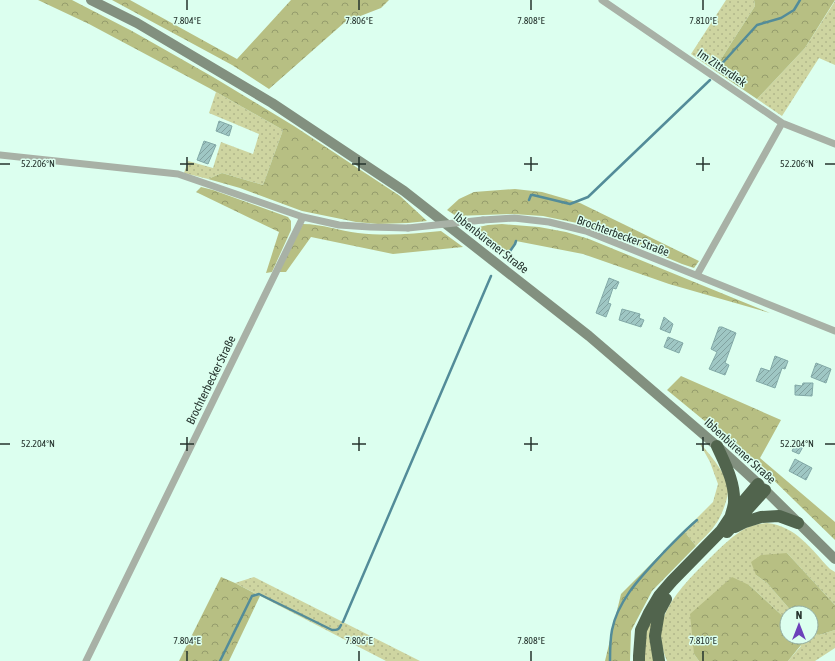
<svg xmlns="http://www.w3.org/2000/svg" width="835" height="661" viewBox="0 0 835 661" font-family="'Asap Condensed',sans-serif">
<defs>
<pattern id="grass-dots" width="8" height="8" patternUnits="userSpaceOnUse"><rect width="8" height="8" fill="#ced5a1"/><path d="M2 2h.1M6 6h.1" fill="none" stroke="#b1b78b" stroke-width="1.8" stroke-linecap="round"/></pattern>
<pattern id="forest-crowns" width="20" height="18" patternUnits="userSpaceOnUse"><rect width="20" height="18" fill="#b7bf83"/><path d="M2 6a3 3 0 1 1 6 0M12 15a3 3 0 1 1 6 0" fill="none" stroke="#959c6c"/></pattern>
<pattern id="building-hatch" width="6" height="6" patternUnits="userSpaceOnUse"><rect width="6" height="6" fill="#9fc7c4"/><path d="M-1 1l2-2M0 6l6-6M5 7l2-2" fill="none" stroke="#81a2a0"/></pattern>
</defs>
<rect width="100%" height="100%" fill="#dcffef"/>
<path fill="url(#grass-dots)" d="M726 0H754L755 6 714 70 691 54Z
M835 1V65L819 58 782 116 757 99 805 48Z
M216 92 283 130 263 185 222 173 208 179 184 173 188 161 213 168 221 142 253 154 259 134 209 113Z
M700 444H701C709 454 728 475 728 488 729 497 721 518 715 525 710 533 702 539 696 546L684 531 713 502 718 484 710 462Z
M767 523C796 526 811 549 830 569L835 572V605L787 553 756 575 767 583 793 613H787V620L749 585 694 654 699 661H667C661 648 659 633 663 619 672 595 691 577 709 559 719 549 729 539 741 531 749 526 758 524 767 523Z
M254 577 420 661H386L235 583Z
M657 605 656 661H642V639Z
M835 630V648L815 661H788L801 646 800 637H811V631L819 635Z"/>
<path fill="url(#forest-crowns)" d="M38 0H72L132 31 213 77 294 126 400 196 427 221 408 223 378 224 356 222 302 211 240 188 208 179 222 173 263 185 283 130 209 88 89 24Z
M112 0H130L237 59 291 0H389L381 8 345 22 269 89 232 65Z
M754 0H835L805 48 757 99 714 70 755 6Z
M201 187 213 190 288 217 291 221V230L272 272 266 273 279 232 196 192Z
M515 189 542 192 580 203 699 261 694 268 682 264 634 244 577 223 562 220 543 216 513 214 456 216 447 210 459 199 474 192Z
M303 224C322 224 340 231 358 233 386 236 413 234 441 231L463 247 393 254 311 237 286 272H280L279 269Z
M502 224 539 227 566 232 589 239 770 313 669 284 583 254 516 241 506 255 469 229 488 225Z
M681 376 781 420 760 458 835 522V540L757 464 667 390Z
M684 531 696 546 652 591 631 631 630 661H605L621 594Z
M787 553 835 605V630L819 635 811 631V613H793L767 583 756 575 751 562 761 555Z
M221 577 235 583 260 596 229 661H179Z
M732 577 749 585 787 620V637H800L801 645 788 661H699L694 654 690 614Z"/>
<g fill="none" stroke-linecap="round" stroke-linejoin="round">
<path stroke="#538c99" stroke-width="2.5" d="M717 69 757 25 781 18 794 10 800 0
M529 200 531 195H533L570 204 588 197 710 80
M508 254 515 244 516 241
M343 622 491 276
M220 661 252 596 259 594 332 630C337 630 339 630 341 625
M610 661C610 651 610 640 612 630 618 599 643 575 664 552 675 541 685 530 697 520"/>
</g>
<path fill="url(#building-hatch)" stroke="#82a9a7" d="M219 121 232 126 229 136 216 131Z
M204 141 216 145 208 164 197 160Z
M609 278 619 282 616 289 613 288 608 303 611 304 606 317 596 313Z
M622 309 640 314 639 318 644 320 641 327 619 320Z
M664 317 673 324 670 333 660 329Z
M719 327H722L736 333 725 363 729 365 725 375 709 369 717 352 711 349Z
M668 337 683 343 679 353 664 347Z
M775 356 788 361 785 369 782 368 775 388 756 381 761 368 770 371Z
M816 363 831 369 826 383 811 377Z
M803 383H813L812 396 795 395V385L802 386Z
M797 441 804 445 799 454 792 451Z
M795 459 812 468 806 480 789 471Z"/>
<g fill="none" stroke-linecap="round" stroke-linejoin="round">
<path stroke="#a8b1a6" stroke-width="7" d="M602 0 782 123 835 144
M0 155 178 174 303 217 339 225 370 227 408 228
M483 220 514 218 549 222 586 231 835 331
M697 275 782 123
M86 661 303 217"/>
<path stroke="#82907f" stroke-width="10" d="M91 0 137 23 272 103 404 191 589 336 717 446 765 490 835 559"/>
<path stroke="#51644d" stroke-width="12" d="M717 446C725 464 735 482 734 502 734 506 732 511 731 515
M735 527 745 522 761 517 779 516 798 523
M727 532 765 490
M639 661V656L641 630 649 613 659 596 672 581 721 531 731 516 758 484
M659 661 655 636 659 612 666 599"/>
<path stroke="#a8b1a6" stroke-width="7" d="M408 228 483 220"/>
</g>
<path fill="none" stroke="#26342e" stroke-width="1.5" d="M187 0V10M359 0V10M531 0V10M703 0V10M187 157V171M359 157V171M531 157V171M703 157V171M0 164H10M180 164H194M352 164H366M524 164H538M696 164H710M825 164H835M187 437V451M359 437V451M531 437V451M703 437V451M0 444H10M180 444H194M352 444H366M524 444H538M696 444H710M825 444H835M187 651V661M359 651V661M531 651V661M703 651V661"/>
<g text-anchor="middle" stroke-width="3" stroke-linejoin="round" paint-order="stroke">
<g font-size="12" fill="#26342e" stroke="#dcffef">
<text transform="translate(722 68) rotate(34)" y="4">Im Zitterdiek</text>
<text transform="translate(623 236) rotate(20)" y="4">Brochterbecker Straße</text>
<text transform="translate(491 243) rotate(38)" y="4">Ibbenbürener Straße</text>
<text transform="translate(211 380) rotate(-64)" y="4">Brochterbecker Straße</text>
<text transform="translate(740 451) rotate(42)" y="4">Ibbenbürener Straße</text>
</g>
</g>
<g font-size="10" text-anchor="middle" fill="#26342e" stroke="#dcffef" stroke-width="3" stroke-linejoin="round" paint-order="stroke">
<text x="187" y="24">7.804°E</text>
<text x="359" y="24">7.806°E</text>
<text x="531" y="24">7.808°E</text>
<text x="703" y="24">7.810°E</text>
<text x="38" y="167">52.206°N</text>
<text x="797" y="167">52.206°N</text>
<text x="38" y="447">52.204°N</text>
<text x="797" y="447">52.204°N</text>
<text x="187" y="644">7.804°E</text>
<text x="359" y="644">7.806°E</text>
<text x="531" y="644">7.808°E</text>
<text x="703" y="644">7.810°E</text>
</g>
<g transform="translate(799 625)"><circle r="19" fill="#dcffef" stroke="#93aea2"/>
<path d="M0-3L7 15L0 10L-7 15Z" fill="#6c41ba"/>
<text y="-6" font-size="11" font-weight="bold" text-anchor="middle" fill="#26342e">N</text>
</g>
</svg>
